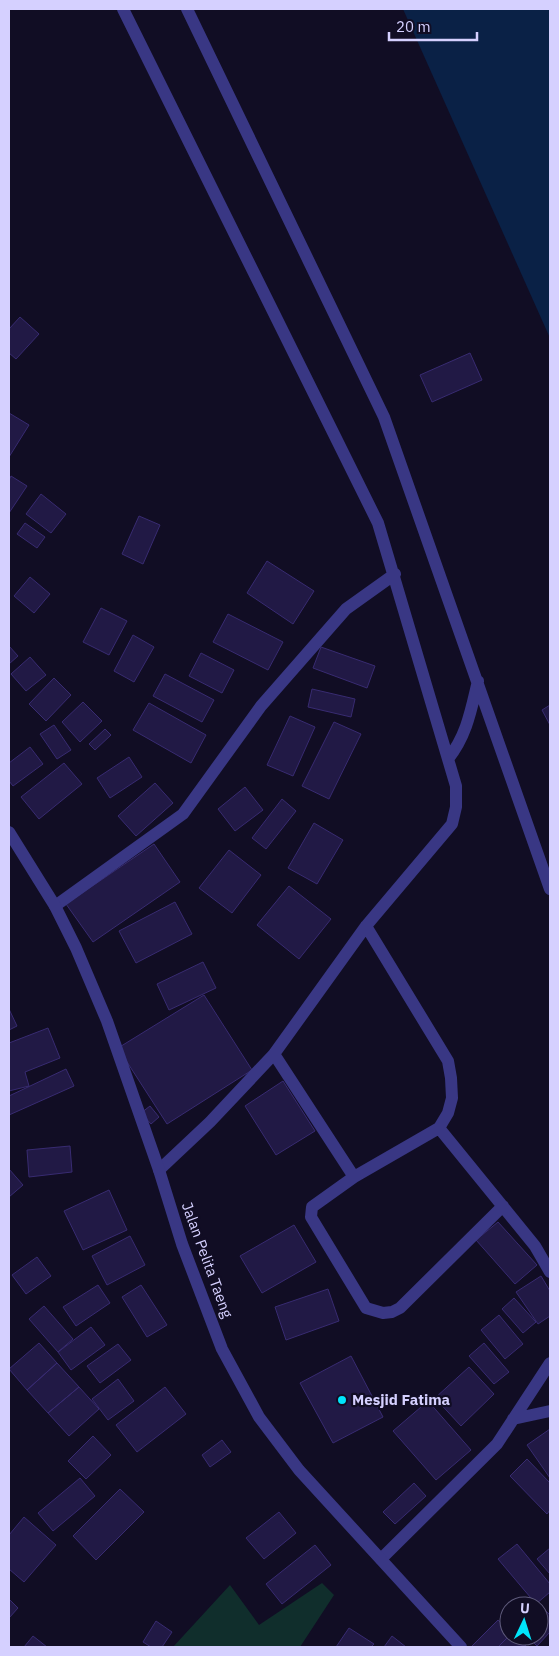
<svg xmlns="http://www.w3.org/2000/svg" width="559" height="1656" viewBox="0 0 559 1656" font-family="'IBM Plex Sans',sans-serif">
<rect width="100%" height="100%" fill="#110d24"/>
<path fill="#102e2c" d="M322 1583 334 1595 300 1647H173L230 1585 259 1625Z"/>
<path fill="#0a2146" d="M403 9H550V338Z"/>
<path fill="#211945" stroke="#382b71" d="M20 317 39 334 16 359 9 353V329Z
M470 353 482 380 432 402 420 375Z
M9 413 29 425 9 457Z
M11 476 27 486 9 513V480Z
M41 494 66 514 51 533 26 514Z
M139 516 160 525 143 564 122 554Z
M25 523 45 537 37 548 17 534Z
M267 561 314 591 293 624 247 593Z
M30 577 50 594 34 613 14 596Z
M101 608 127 621 109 655 83 642Z
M228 614 283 642 268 670 213 642Z
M133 635 154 647 134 682 114 671Z
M9 646 18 656 9 664Z
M321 647 375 666 367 688 313 668Z
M201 653 234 670 222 693 189 676Z
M30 657 46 675 26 691 11 674Z
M165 674 214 700 202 722 153 696Z
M54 678 71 695 46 721 29 704Z
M312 689 355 699 351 717 308 707Z
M83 702 102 721 80 742 62 722Z
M149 703 206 735 191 763 133 730Z
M550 705V725L542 710Z
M290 716 315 727 293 776 267 765Z
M334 722 361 734 329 799 302 786Z
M54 725 71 750 57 759 40 734Z
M105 729 111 735 95 750 89 744Z
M30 747 43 764 13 786 9 781V763Z
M129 757 142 777 110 798 97 778Z
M64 763 82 784 39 819 21 797Z
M155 783 173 803 136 836 118 816Z
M245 787 263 810 235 831 218 809Z
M282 799 296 811 266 849 252 838Z
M314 823 343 840 317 884 288 868Z
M154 844 180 882 93 942 66 904Z
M229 850 261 875 232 913 199 888Z
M289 886 331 919 299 959 257 925Z
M175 902 192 934 136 963 119 931Z
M203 962 216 988 169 1010 157 984Z
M204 995 252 1070 167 1124 118 1048Z
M9 1009 17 1026 9 1030Z
M48 1028 60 1058 25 1072 29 1086 9 1091V1043Z
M66 1069 74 1086 9 1115V1096Z
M283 1081 315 1131 276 1155 245 1106Z
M150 1106 159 1117 151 1124 141 1113Z
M70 1146 72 1172 29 1177 27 1150Z
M9 1169 23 1185 9 1197Z
M109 1190 127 1230 83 1250 64 1211Z
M498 1222 537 1265 515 1284 476 1240Z
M294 1225 316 1262 262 1293 240 1256Z
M130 1236 145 1265 107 1285 92 1256Z
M37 1257 51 1276 26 1294 12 1275Z
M541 1276 550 1291V1316L538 1324 516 1292Z
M98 1285 110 1303 76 1326 63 1307Z
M141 1285 167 1325 147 1337 122 1297Z
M328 1289 339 1321 286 1340 275 1307Z
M514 1298 536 1322 523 1333 502 1309Z
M44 1306 73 1339 58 1352 29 1319Z
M499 1315 523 1344 505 1359 481 1330Z
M91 1327 105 1345 71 1370 58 1352Z
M39 1343 57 1363 27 1390 9 1369Z
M484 1343 509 1372 494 1384 469 1356Z
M118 1344 131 1360 100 1383 87 1366Z
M351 1356 383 1417 333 1443 300 1383Z
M57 1363 79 1387 48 1413 27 1390Z
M469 1367 494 1394 461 1426 435 1398Z
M118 1379 134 1401 108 1420 92 1399Z
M79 1387 99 1409 69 1436 48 1413Z
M165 1387 186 1414 137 1452 116 1425Z
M428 1401 471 1450 436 1480 393 1431Z
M550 1429V1478L527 1445Z
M93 1436 111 1455 86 1479 68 1461Z
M222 1440 231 1452 210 1467 202 1455Z
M527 1459 550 1483V1510L547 1514 510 1476Z
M80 1478 95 1496 53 1531 38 1513Z
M414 1483 426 1496 395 1524 383 1512Z
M120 1489 144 1512 96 1560 73 1536Z
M279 1512 296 1533 264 1559 246 1538Z
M24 1517 56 1545 24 1582 9 1569V1535Z
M517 1544 550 1584V1592L536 1604 498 1559Z
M315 1545 331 1565 282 1604 266 1584Z
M550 1548V1574L537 1559Z
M9 1599 18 1608 9 1618Z
M542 1607 550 1615V1632L537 1646 527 1636H539V1611Z
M498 1620 509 1630V1636L498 1647H471Z
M156 1621 172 1632 162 1647H151L143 1642Z
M349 1628 374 1644 371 1647H336Z
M33 1636 47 1647H24Z
M392 1636 406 1647H384Z
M509 1636H515L526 1646 498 1647Z"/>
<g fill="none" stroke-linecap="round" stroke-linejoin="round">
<path stroke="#393784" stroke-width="12" d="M123 9 378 523 456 786V807L452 824 366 926 274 1054 210 1122 159 1170
M187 9 384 417 550 889
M448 759C467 735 471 710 478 681
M55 906 183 814 261 706 346 609 395 574
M366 926 448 1061 451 1078 452 1098 448 1113 439 1128 354 1177 312 1207 311 1217 366 1308 383 1313 392 1312 400 1308 503 1206
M274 1054 354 1177
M439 1128 535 1246 550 1272
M513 1419 550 1411
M381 1559 497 1444 550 1363"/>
<path stroke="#393784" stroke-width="12" d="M9 832 55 906 76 948 107 1021 159 1170 182 1244 222 1349 259 1417 299 1470 461 1647"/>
</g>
<circle fill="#00e5fb" stroke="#110d24" stroke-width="2" cx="342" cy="1400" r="5"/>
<g text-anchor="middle" stroke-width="4.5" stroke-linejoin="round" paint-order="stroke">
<g font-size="15" fill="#d5d0ff" stroke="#110d24">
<text transform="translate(207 1260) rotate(70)" y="5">Jalan Pelita Taeng</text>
</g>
<g font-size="15" font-weight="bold" fill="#d5d0ff" stroke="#110d24" text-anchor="start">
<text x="352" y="1405">Mesjid Fatima</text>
</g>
</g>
<rect width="559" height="1656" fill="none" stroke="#d5d0ff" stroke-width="20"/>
<g transform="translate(524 1621) rotate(4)"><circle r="24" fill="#110d24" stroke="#5f5b7c"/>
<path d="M0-4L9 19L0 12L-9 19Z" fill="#00e5fb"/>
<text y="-8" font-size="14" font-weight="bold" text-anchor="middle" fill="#d5d0ff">U</text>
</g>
<path d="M389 32v8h88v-8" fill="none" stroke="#d5d0ff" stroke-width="2.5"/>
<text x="396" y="32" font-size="15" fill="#d5d0ff" stroke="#110d24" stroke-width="4" paint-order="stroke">20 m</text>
</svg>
